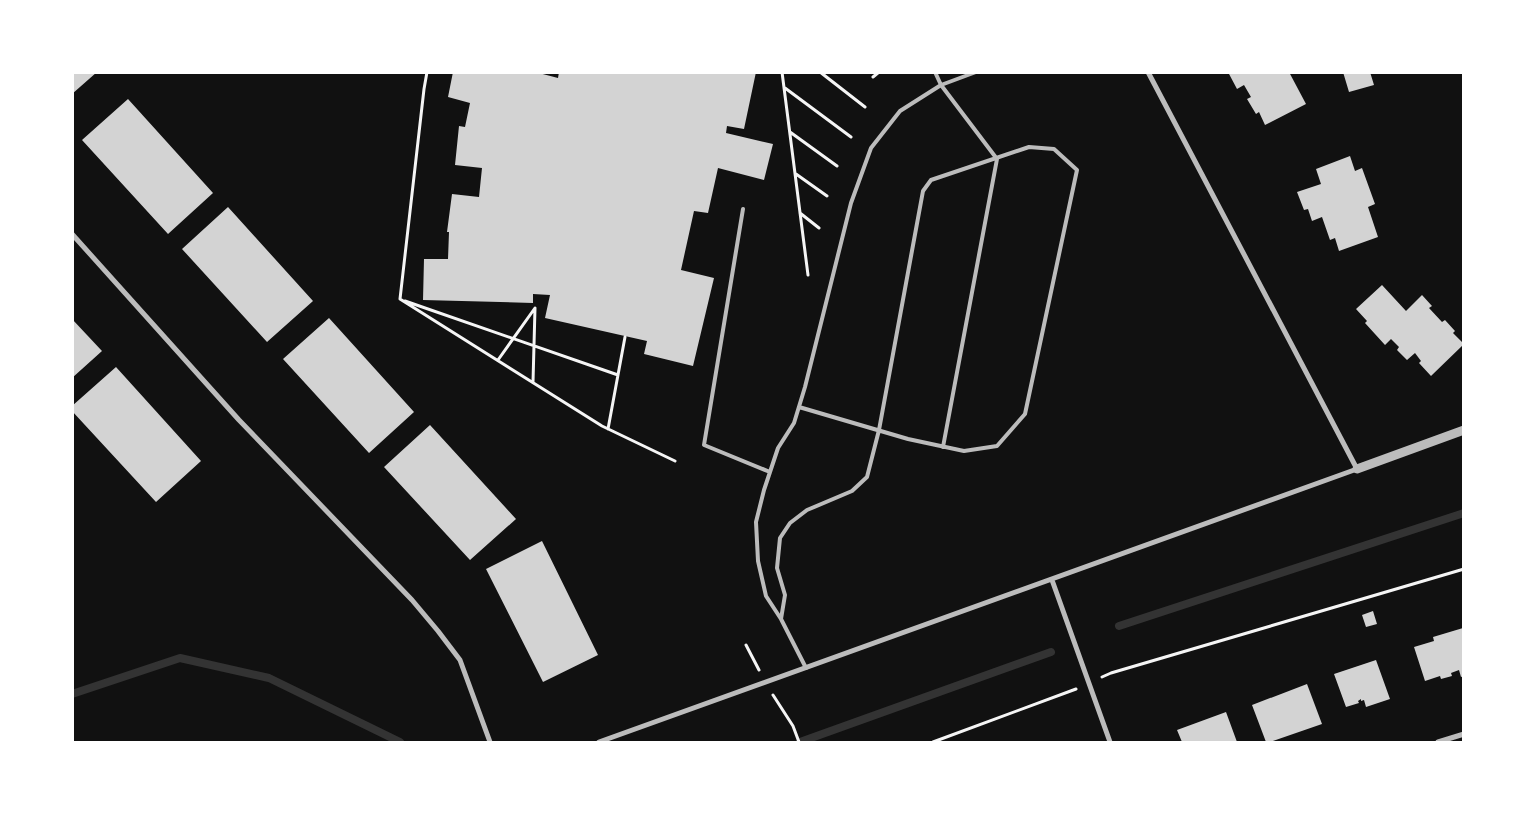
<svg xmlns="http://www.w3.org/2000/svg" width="1536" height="815" viewBox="0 0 1536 815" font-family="Merriweather,serif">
<rect width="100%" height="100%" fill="#111"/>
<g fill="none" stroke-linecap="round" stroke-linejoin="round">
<path stroke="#333" stroke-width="8" d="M1119 626 1464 513
M72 694 180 658 269 678 400 742
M800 742 1051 652"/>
</g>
<path fill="#d3d3d3" d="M72 72H97L72 94Z
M453 72H535L558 78 559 72H756L744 129 727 126 726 133 773 144 764 180 718 168 708 213 694 211 681 270 714 278 693 366 644 354 647 341 545 318 550 295 533 294V303L423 300 424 259H448L449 232H447L452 194 479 197 482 168 455 165 459 126 465 127 470 103 448 97Z
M1228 72H1289L1306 104 1265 125 1259 112 1256 114 1247 99 1251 97 1244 85 1237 89Z
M1343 72H1370L1374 85 1349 92Z
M128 99 213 193 168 234 82 140Z
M1350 156 1355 171 1362 168 1375 204 1368 207 1378 237 1339 251 1335 238 1330 240 1322 217 1312 221 1308 209 1304 210 1297 192 1321 184 1316 169Z
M228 207 313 301 267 342 182 249Z
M1382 285 1406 311 1422 295 1432 306 1429 308 1442 322 1445 320 1455 331 1453 333 1464 344 1431 376 1419 363 1421 361 1415 353 1407 360 1397 350 1399 347 1391 339 1385 345 1365 323 1367 321 1356 309Z
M329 318 414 412 369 453 283 359Z
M72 319 102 351 72 378Z
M116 367 201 461 156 502 72 411V406Z
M430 425 516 519 470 560 384 467Z
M542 541 598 655 543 682 486 569Z
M1373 611 1377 624 1366 627 1362 615Z
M1463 628 1464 676 1461 677 1459 670 1451 673 1452 676 1441 679 1440 676 1425 681 1414 647 1434 641 1433 637Z
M1376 660 1390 699 1366 707 1364 700 1361 701V699L1358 701 1359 703 1346 707 1334 674Z
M1307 684 1322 724 1270 742H1266L1252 705Z
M1226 712 1237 742H1182L1177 730Z"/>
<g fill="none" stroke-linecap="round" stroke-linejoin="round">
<path stroke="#f5f5f5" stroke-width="3" d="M427 72 424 89 400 299 602 426 675 461
M782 72 808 275
M820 72 865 107
M873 77 879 72
M785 88 851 137
M790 132 837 166
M796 174 827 196
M800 213 819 228
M405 301 618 375
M498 360 535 308 533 382
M608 429 625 337
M746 645 759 670
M1102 677 1111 673 1464 569
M773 695 793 726 799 742
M933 742 1076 689"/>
<path stroke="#bcbcbc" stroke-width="4" d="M935 72 941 85 997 159 943 447
M743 209 704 445 770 472
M781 619 785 595 777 568 780 538 790 523 807 510 852 491 867 477 879 430 923 191 931 180 1029 147 1054 149 1077 170 1025 414 997 446 964 451 908 439 799 407
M806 668 781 619 766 596 758 561 756 522 764 490 778 448 794 423 805 387 851 203 871 148 900 111 941 85 976 72"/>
<path stroke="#bcbcbc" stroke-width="5" d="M72 234 239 420 412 600 438 631 460 660 490 742
M1052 580 1110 742
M599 742 1357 469 1148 72
M1438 742 1464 734"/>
<path stroke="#bcbcbc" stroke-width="9" d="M1357 469 1464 430"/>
</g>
<rect width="1536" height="815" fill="none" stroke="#ffffff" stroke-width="148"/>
</svg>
